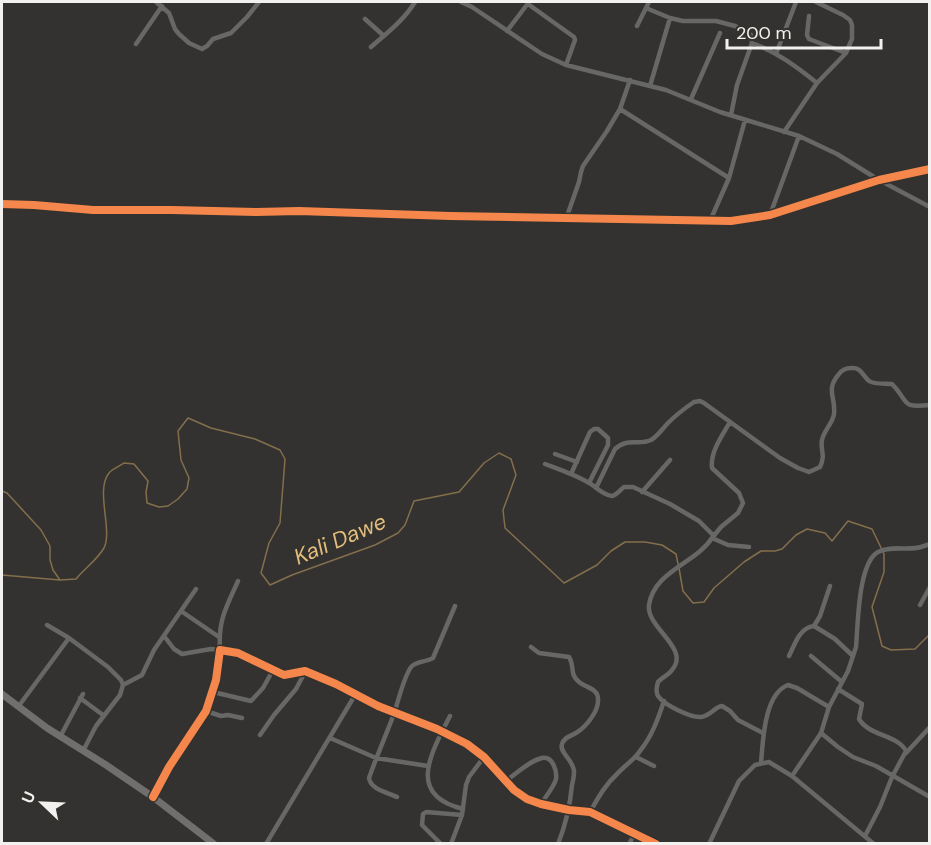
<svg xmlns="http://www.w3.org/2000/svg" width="931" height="845" font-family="'DM Sans',sans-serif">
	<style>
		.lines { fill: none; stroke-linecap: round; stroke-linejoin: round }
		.stream { stroke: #846f4c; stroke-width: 1.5 }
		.minor { stroke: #676766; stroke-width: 4.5 }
		.primary { stroke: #706f6e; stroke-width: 7 }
		.cycleway-casing { stroke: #34322f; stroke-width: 11 }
		.cycleway { stroke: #f5874c; stroke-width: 8 }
		.labels { text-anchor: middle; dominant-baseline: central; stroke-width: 4.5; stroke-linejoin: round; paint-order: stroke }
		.water-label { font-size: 22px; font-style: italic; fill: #e3bd7e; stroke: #34322f }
	</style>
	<rect width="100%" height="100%" fill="#333230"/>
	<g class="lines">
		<path class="stream" d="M2,491L7,493L41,530L50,546V560L53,570L60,580L76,579C84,569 97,560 104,548C113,530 95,490 109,473C112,469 120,466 124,463L134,464L148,481L146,492L147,503L159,507L168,506L178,499L187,489L189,478L181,460L178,431L188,418L211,428L255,439L280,450L285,459L280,523L269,543L261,573L270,585L292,575L375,545L398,533L405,525L414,501L459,492L484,463L499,453L511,459L516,475L503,510L505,528L564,583L597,565L611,551L625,542H645L662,545L676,554L678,564
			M679,568L683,591L693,603L704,602L714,588L744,562L761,551H775L782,549L796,535L807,529L825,533L832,541L848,521L872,529L884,554V572L872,607L882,646L891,650L915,649L930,634
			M2,575L60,580"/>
		<path class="minor" d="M156,2L169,13L175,29L179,34L189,43L202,49L207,46L213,39L231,33L247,17L259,2
			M461,2L472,7L542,54L566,65L666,90L720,112L799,136L837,154L879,180L930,207
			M528,4L574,37L575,40L566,65
			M646,8L670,18L683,21H716L735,26L751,35L752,43L737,85L731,115
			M809,16L807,35L809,39L846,53
			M365,19L384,36
			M637,26L649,2
			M507,31L529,2
			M752,43C777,52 797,67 817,83
			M136,44L162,6
			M371,47C387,33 404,20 415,2
			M776,54L796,2
			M650,86L670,18
			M691,99L720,33
			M620,109L729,178
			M784,132L817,83L846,53L852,39V25L850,20L843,15L816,2
			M2,204L34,205L93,210H172L256,212L299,211L450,216L731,221L770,215L879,180L930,169
			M770,215L799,136
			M566,219L579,182L581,172L583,166L607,131L620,109L630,80
			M710,221L729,178L745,120
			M730,422C722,436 710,452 712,468L739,493L743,503L738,513L721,527L712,538L728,545L749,547
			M555,454L577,462
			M545,464C561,470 576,475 591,484C596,488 605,496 612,496C617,495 620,490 624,487H633L670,504L699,521L714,536
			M571,474L590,432L594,429H598L608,438V445L589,483
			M596,488L615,449C628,437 638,446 651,440C658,436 663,428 668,423C676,415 685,408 694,402L700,401L704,403L780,458L798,468L809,472L820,467C826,454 820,451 822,440C824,430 833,423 834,414C836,397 825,390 839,374C842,370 845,368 851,368C861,367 862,375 869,381C875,385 885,383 892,384C910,402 899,408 930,405
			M642,492L670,460
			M712,538C696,563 654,571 649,605C646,628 691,648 672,670C669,675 662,677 658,682C657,687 655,691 658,696C664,705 691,718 701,717C711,716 714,707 722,706L730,711L738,720L763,733
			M920,605L930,587
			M181,611L219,637
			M47,625L69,638L108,667L121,680L123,685L120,695L96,726L83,751
			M814,626L835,639L853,656
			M164,636L174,649L182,654L211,649L220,650C218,620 226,608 238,581
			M531,647L539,653L569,657C575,666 569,674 579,682C586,688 598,688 598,699C599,711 586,727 576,733C571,736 564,737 562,744C559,753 574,760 574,772C574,776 573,781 572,785C570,806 566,824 558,844
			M789,656C795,644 799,628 814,626L820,616L830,586
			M811,656L842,682
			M123,685L142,675L154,650L196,589
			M838,689L862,704L859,719C869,736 898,735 906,751L892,777L880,807L865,836
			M213,692L251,701L263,688L273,670
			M80,698L103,715
			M18,707L69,638
			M206,711L221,716L228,715L242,718
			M450,716C432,752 405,795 463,809
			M821,733L838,747L853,757L876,766L930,797
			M260,735L274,715L296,689L305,672
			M60,737L83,694
			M330,738L376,758L428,766
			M906,753L930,727
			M636,757L654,766
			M761,763C763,741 764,694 788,685L797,688L829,707
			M792,776L821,733L829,707L848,671L856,647C858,625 858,563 878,552C891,545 908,551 921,547C924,546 927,545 930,544
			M506,781C517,773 529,761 542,758C553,756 557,771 556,779C554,787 546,796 541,804
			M153,797L169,767L206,711L216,680L220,650L238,653L284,675L305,671L336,684L378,706L437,729L467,744L484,757L514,790L527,799L541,804L569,810L590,812L656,844
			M397,797C387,792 371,790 369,778C377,755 387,733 395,711C398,701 405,673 412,666C417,661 427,662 433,658L455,606
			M590,812C598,798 605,785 617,774C624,766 634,760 640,751C652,736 658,719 664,701
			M266,844L355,695
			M441,844L422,825L423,814L426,812L462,815
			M451,844L462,815L466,785L469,777L484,757
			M629,844L635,833
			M709,844L739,781L755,765L769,762L792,776L874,844"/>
		<path class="primary" d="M2,694L47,728L106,765L153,797L214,844"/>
		<defs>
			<path id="cycleway" d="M2,204L34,205L93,210H172L256,212L299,211L450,216L731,221L770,215L879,180L930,169
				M153,797L169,767L206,711L216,680L220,650L238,653L284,675L305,671L336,684L378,706L437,729L467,744L484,757L514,790L527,799L541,804L569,810L590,812L656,844"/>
		</defs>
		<use href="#cycleway" class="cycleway-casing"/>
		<use href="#cycleway" class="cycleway"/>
	</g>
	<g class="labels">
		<g class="water-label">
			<text transform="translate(340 539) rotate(-23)">Kali Dawe</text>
		</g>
	</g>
	<rect width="931" height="845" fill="none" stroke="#f2f1ef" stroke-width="6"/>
	<g transform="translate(42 803) rotate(293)" stroke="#34322f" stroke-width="4.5" paint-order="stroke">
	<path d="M0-4.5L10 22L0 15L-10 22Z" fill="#f2f1ef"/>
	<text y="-9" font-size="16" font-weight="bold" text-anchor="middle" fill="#f2f1ef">U</text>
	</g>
	<path d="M727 39v9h154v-9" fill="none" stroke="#f2f1ef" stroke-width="3"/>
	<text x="736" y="39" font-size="18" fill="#f2f1ef" stroke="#34322f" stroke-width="4.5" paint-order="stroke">200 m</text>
</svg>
